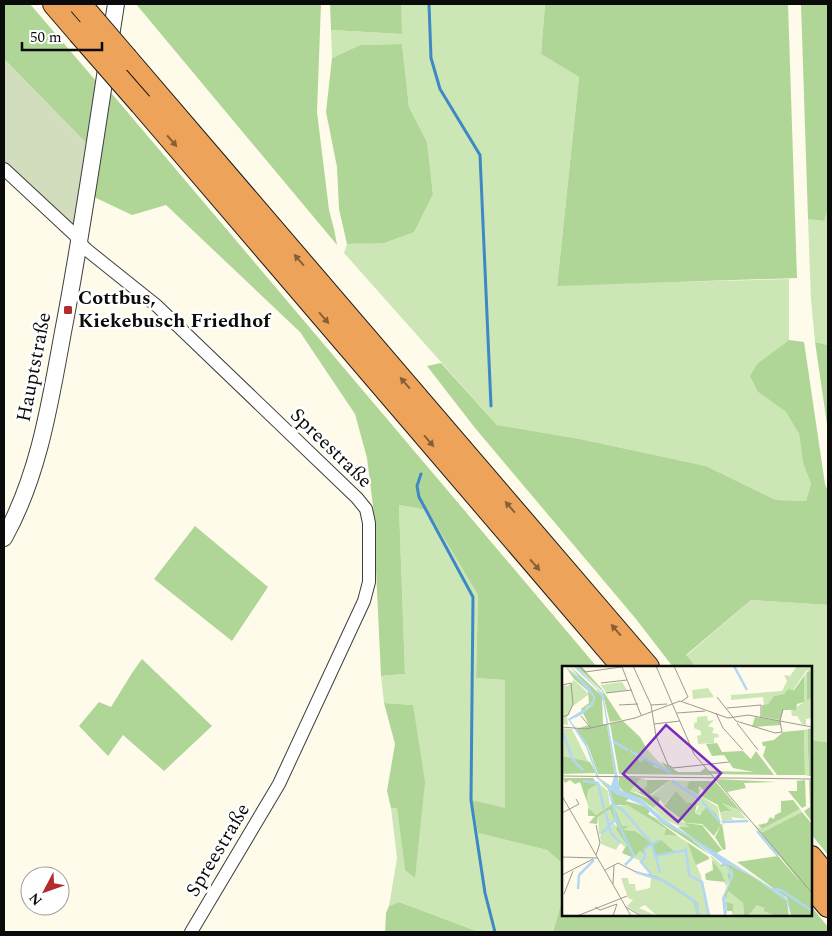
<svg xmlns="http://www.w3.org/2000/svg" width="832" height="936" font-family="Spectral,serif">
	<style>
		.green { fill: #cde6b6 }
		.forest { fill: #b0d697 }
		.cemetery { fill: #d2ddbe }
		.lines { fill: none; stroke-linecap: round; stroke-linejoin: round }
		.stream { stroke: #3d89c5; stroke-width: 3 }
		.minor-casing { stroke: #3e3e3e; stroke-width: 14 }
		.tertiary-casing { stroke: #3e3e3e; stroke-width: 18 }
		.motorway-casing { stroke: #1c1c1c; stroke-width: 24 }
		.minor { stroke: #fff; stroke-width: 12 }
		.tertiary { stroke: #fff; stroke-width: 16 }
		.motorway { stroke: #eda35a; stroke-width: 22 }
		.motorway-bridge-casing { stroke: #1c1c1c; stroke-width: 24; stroke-linecap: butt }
		.motorway-bridge { stroke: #eda35a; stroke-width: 22 }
		.oneway { fill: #875f36 }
		.poi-dot { fill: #b32b2c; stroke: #fff; stroke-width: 2 }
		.labels { text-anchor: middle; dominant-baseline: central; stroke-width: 5; stroke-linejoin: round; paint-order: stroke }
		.poi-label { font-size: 20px; font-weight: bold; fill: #0b0b0b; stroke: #fff; text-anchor: start }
		.street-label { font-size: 20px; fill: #0b0b0b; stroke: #fff }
		.inset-river { fill: none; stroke: #b2d7f2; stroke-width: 2.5 }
		.inset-road { fill: none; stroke: #9d9b91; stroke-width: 1 }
		.view { fill: #7b2cbf; fill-opacity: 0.15; stroke: #7b2cbf; stroke-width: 2.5 }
		.inset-edge { fill: none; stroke: #0b0b0b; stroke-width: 2.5 }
	</style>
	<rect width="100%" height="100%" fill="#fefbea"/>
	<path class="green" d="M401,4H545L541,54L579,77L557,285L789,279V340L758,363V392L786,412L799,434L803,463L811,484L806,501L776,500L706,466L580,439L497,425L344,253L347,244H360L413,232L433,194L427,142L409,107L402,44L360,45L332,58L331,30L401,34Z
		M828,208V345L815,342L811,300L808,219L823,221Z
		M399,505L427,510L478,595L476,678L505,680V809L472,800L478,833L547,850L563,864V897L553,932H479L399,902L389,906L397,858L391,808L397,807L405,869L413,705L384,703L381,676L405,674Z
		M751,600L828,605V742L816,741L811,738V667H696L686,656Z"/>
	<path class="forest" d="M4,4H30L96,81L86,143L4,59Z
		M136,4H321L317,112L329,210L334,229L337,245Z
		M330,4H401L402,34L331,30Z
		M545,4H788L797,278L557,286L579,77L541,54Z
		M801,4H828V208L824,221L808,219Z
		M402,44L409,107L427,142L433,194L414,232L384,243L347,244L339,209L337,167L326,112L332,58L360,45Z
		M107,88L597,667H563V864L547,850L478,833L472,800L505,808V680L476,678L478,595L427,510L399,505L405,674L381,676L373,506L367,458L355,414L300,332L166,205L132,215L94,197Z
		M789,340L804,342L825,484L828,492V605L751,600L686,655L696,667H673L636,619L475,428L427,366L441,363L497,425L580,439L706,466L776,500L806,501L811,484L803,463L799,434L786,412L758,392L750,376L758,363Z
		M815,342L828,345V431Z
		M195,526L268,587L232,641L154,579Z
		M142,659L212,726L164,771L123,735L108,756L79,726L99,702L111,707L132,673Z
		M384,703L413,705L425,782L415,878L405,870L397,808H391L387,791L395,744Z
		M811,738L816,741L828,742V855L811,834Z
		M563,897V915H811V906L828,927V932H553Z
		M399,902L479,932H385L386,913L389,906Z"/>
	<path class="cemetery" d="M4,59L86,143L73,231L4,163Z"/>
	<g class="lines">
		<path class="stream" d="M429,4L431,58L440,89L480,155L491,406
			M421,474L417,486L419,497L473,597L471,800L485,893L495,932"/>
		<defs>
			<path id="minor" d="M4,169L75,235L79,242L87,250L157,306L357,498L366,509L369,523V582L364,601L279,784L191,932"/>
			<path id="tertiary" d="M4,538C39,475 50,403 63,332C84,223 99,113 116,4"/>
			<path id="motorway" d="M54,4L79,33
				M127,59L648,667
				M141,104L623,667
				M811,857L828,878
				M811,886L828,906"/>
		</defs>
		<use href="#minor" class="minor-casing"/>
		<use href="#tertiary" class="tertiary-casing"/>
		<use href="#motorway" class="motorway-casing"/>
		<use href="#minor" class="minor"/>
		<use href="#tertiary" class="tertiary"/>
		<use href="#motorway" class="motorway"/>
		<defs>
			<path id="motorway-bridge" d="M80,4L127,59
				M79,33L141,104"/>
		</defs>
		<use href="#motorway-bridge" class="motorway-bridge-casing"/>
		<use href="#motorway-bridge" class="motorway-bridge"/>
	</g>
	<defs><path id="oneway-solid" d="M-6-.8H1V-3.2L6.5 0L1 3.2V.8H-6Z" transform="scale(1.25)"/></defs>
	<g class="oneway">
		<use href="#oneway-solid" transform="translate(172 141) rotate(49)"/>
		<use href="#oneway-solid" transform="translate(299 260) rotate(-131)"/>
		<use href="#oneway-solid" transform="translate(324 318) rotate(49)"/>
		<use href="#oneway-solid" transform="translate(405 383) rotate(-131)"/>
		<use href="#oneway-solid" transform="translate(429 441) rotate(49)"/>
		<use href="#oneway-solid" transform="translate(510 507) rotate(-131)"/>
		<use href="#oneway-solid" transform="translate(535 565) rotate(49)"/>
		<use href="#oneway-solid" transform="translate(616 630) rotate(-131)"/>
	</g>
	<rect class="poi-dot" x="63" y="305" width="10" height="10" rx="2.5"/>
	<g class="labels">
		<g class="poi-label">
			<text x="78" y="298">Cottbus,<tspan x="78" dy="23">Kiekebusch Friedhof</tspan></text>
		</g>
		<g class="street-label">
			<text transform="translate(34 367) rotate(-79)">Hauptstraße</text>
			<text transform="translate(331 448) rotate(44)">Spreestraße</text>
			<text transform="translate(218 850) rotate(-59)">Spreestraße</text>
		</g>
	</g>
	<g transform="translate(562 666)">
		<rect width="250" height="250" fill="#fefbea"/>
		<path d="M235,0H250V9L245,4L231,24L226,23L222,28L212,30L206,38L202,39L201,31L169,34V29L220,25L225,15L222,9L228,10ZM245,6V33L250,32V52L244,53V59L240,58L235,50H230L229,45L242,36V10ZM12,14L27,28L11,40L5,51L6,59L0,58V19L6,20ZM60,16L65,24L44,27L39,19ZM146,22L152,31L131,33L130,24ZM145,50L146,55L152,54L146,60L152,62L150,67L156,68L157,71L152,72V77L136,78L135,70L139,69V65L132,62V57L135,56V51ZM0,62L10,63L27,97L0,90ZM246,63V85L247,110L243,109L242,64ZM85,83L96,95L109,104H99L85,95L78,96L74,89ZM79,112L85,114V120L76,127L68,125ZM108,114L127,115L129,125L139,123L137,129L156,141L158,157L155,151L133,147L137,140L125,137L114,125L102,139L97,132L89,130ZM36,117L46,125L48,139L34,149L27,144L25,136L26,124ZM160,136L175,143L184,153L169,151L171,154L160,155L158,146H167ZM97,137L127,161L126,164L103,154L91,142ZM65,139L104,163L102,169L116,170L125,176L139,210L147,250H138L136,237L89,208L79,195L72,192L78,185L83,191L82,183L90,178L93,190L113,187L92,178L73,165L61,164L67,160H60L52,140ZM48,142L53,154L37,169L36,151ZM238,143L240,146L199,167L192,159L200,163ZM52,157L66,179L60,187L63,181L58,177L54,184L39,178L38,170ZM148,189L168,206L165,208L167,214L164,220ZM59,212H66L67,218H73L74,225L88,222L89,212L101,216L131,236L135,250H95L83,239L77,242L93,249L80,250L65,240L71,234L66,232ZM166,225L181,237L182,250H171V238L164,237ZM195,239L201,241V245L214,250H186Z" fill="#cde6b6"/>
		<path d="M3,0L27,23L32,32L31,36L20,45L19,43L27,37L26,25L12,13ZM8,0L40,30L41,58L45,59L53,108H36L26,80L13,63L27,59L21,47L31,39L33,31ZM14,0H19L39,22L60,54L48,56L40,25ZM249,5L250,32L245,34V6ZM242,10V36L235,38L234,44H221L218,54L200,51V39L206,38L212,30L222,28L226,23L232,24ZM193,51L218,55L219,59L190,61ZM61,55L78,71L85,83L74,89L78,96L85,92L93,101L107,106L99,95L116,106H138L143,102L149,109L57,108L48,58ZM250,62V110H247L246,85V63ZM242,64L243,109H215L201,90L204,80H201L200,76L212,74L221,66ZM155,77L160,86L181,85L189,93L194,85L212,109L150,108L146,105L192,106L171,102L162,89L150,90L144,78ZM0,90L28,96L34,107L0,108ZM57,111L79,112L68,125L97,137L91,142L78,132L64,128L56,120ZM1,112H31L35,118L26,124L25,136L18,116L13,118L8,114L3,117ZM35,112L55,128L67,132L64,135L82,140L88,145L86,148L127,171L148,189L92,152L116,170L102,169L104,163L65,139H55L52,140L60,160H67L61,164L73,165L92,178L99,174L114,187L93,190L90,179L82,183L84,191L78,185L72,192L60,187L65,179L54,163L55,160L48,143L36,151L35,158L27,157L33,150H26V142L34,149L50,138L46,123ZM154,113L215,116L182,117L184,122L165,126ZM85,114H108L88,129L98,132L97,137L76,127L85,120ZM243,114L244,140L240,142L226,125H235V115ZM247,114L250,115V156L242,145L248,141ZM127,115H153L185,152L175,143L160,137L169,145L158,146L156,139L137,129L143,126L137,120L136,128L125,122ZM114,125L125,137H135L133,147L138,149L145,140L154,148L159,159L152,170L140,158L124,157L102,140ZM231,134L238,143L200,163L196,159L205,157L208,151L212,153L213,149L219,146V135ZM104,144L122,157L140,159L160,184L153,188L116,161H127ZM240,146L250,158V250H229L225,232L175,196L216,190L241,219L199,167ZM160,157L164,183L161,184L153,171ZM125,176L147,191V193L134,199ZM150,194L159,206L163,216L144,214L143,208L151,204ZM162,196L190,210L225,235L227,250H214L201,245L202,242L195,239L186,250H182L181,237L166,225L164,236L171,238V250L170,245H165L163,228L171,210L170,204L162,199L169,205V207L168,214L163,223L167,214L165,208L168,206L162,200L158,201ZM76,207L89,208L103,214L130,232L136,237L138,250H135L131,236L101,216Z" fill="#b0d697"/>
		<path d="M5,0L28,22L33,31L31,39L19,49L8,54L24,76L37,112L49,120L53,108L41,35L35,23L11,0H14L41,28L58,124L78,132L103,154L221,229L227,236L229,250L225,235L190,210L162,196L170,204L171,210L163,228L165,247L162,250L160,232L168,214L167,203L127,171L98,155L82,140L55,128L35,112L24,81L6,53L26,41L32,32Z" fill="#b2d7f2"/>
		<path class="inset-river" d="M172,0L185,24M0,65L11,94L21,104M51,75L66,84M68,85L109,107M21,115L36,117L42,143M110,115L139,134M140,135L158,156M52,139L61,144L90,178M43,145L49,167L58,177M54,153L72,190L63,199M160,156L186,155M195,165L216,190M39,168L54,153L47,121M90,179L93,190L124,184L127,209L140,216L147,250M82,183L97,174M82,184L83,191L79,196L90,209M94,191L98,207M74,206L102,215L133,235L137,250M16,223L17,209L32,194M210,223L219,224L250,245"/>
		<path class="inset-road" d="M18,0L23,6L66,0M71,0L89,39L94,70L106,99L111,102L167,96M94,0L132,88L250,227M112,0L126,31L120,35M60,1L79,49M39,17L65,14M0,19L9,17L11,38L6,49L0,51M44,27L70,24M155,31L174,55L213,67L220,66L218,55L221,43M57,39L76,38M89,39L105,38M165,42L199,39V52M115,47L143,45M154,47L161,62L181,84M19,50L29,62M175,57L196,84M92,58L118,55M0,61L24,63L73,52L118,35L166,52L186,49L250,61M0,110L250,113M0,130L69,250M0,147L17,138L14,133M34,159L38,177L34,189M0,191L36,192M43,204L56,197L74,206M0,209L31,193M51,218L52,199M2,228L11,205M33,241L38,244L55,238L51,250M64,241L79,250M15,250L65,230"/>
		<path class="view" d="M104,59L159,107L116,156L61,108Z"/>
		<rect width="250" height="250" class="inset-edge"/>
	</g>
	<rect width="832" height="936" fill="none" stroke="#0b0b0b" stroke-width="10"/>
	<g transform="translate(45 891) rotate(229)"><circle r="24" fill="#ffffff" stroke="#9d9d9d"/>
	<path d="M0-4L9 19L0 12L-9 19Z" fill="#b32b2c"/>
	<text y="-8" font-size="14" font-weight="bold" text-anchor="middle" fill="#0b0b0b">N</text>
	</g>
	<path d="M22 42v8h80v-8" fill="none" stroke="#0b0b0b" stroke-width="2.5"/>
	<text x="30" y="42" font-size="15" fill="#0b0b0b" stroke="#ffffff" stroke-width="4" paint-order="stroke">50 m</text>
</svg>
